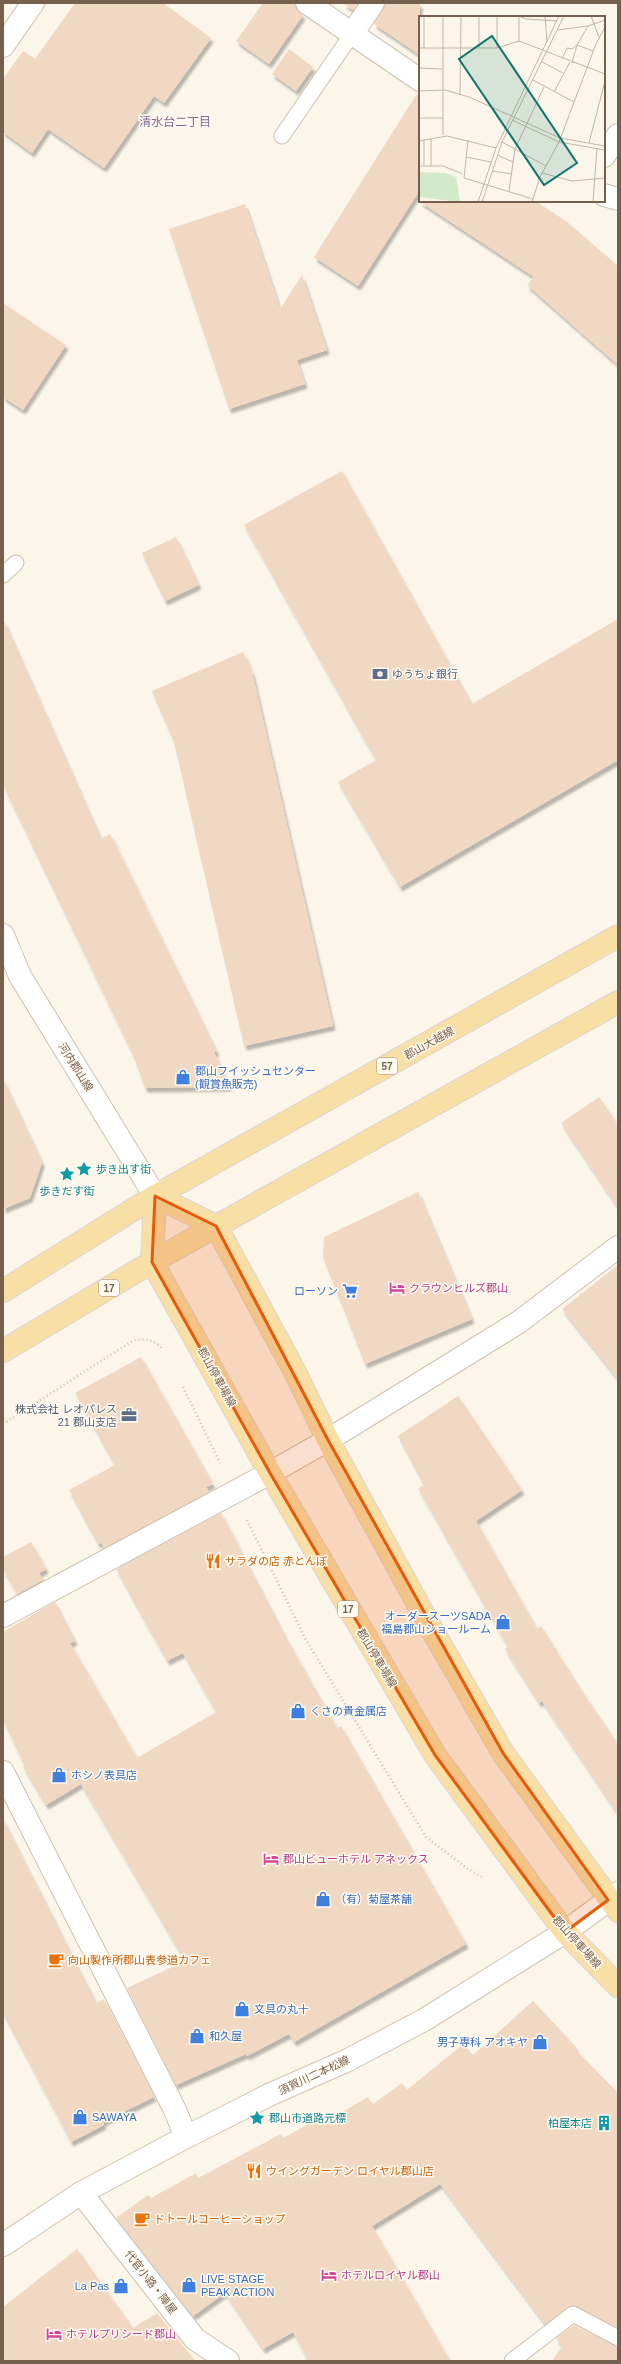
<svg xmlns="http://www.w3.org/2000/svg" width="621" height="2364" font-family="Arial,'Noto Sans JP',sans-serif">
	<style>
		.building { fill: #f0d8c2; filter: url(#shadow) }
		.lines { fill: none; stroke-linecap: round; stroke-linejoin: round }
		.service-casing { stroke: #cebfaf; stroke-width: 17 }
		.minor-casing { stroke: #cebfaf; stroke-width: 24 }
		.secondary-casing { stroke: #d1c0ad; stroke-width: 24 }
		.primary-casing { stroke: #dbd5d1; stroke-width: 24 }
		.path { stroke: #d6bba5; stroke-width: 2.5; stroke-dasharray: 1 3; stroke-linecap: butt }
		.service { stroke: #fff; stroke-width: 15 }
		.minor { stroke: #fff; stroke-width: 22 }
		.secondary { stroke: #fff; stroke-width: 22 }
		.primary { stroke: #f7dfa5; stroke-width: 22 }
		.marked { fill: #e8590c; fill-opacity: 0.2; stroke: #e8590c; stroke-width: 3; stroke-linejoin: round }
		.labels { text-anchor: middle; dominant-baseline: central; stroke-width: 3; stroke-linejoin: round; paint-order: stroke }
		.shield { fill: #fefaf0; stroke: #9f8e7e; stroke-width: 1 }
		.shield-label { font-size: 10px; font-weight: bold; fill: #765f4d }
		.service-label { font-size: 11px; fill: #4e5e75; stroke: #fefaf0; text-anchor: start }
		.street-label { font-size: 11px; fill: #765f4d; stroke: #fefaf0 }
		.shop-label { font-size: 11px; fill: #366cbe; stroke: #fefaf0; text-anchor: start }
		.culture-label { font-size: 11px; fill: #0d838f; stroke: #fefaf0; text-anchor: start }
		.hotel-label { font-size: 11px; fill: #b23c85; stroke: #fefaf0; text-anchor: start }
		.food-label { font-size: 11px; fill: #c56008; stroke: #fefaf0; text-anchor: start }
		.neighbourhood-label { font-size: 12px; fill: #866692; stroke: #fefaf0 }
		.inset-road { fill: none; stroke: #c2b5a6; stroke-width: 1 }
		.view { fill: #0f766e; fill-opacity: 0.15; stroke: #0f766e; stroke-width: 2 }
		.inset-edge { fill: none; stroke: #765f4d; stroke-width: 2 }
	</style>
	<defs>
		<filter id="shadow"><feDropShadow dx="2.5" dy="4.5" stdDeviation="1" flood-color="#0004"/></filter>
	</defs>
	<rect width="100%" height="100%" fill="#fcf6ea"/>
	<path class="building" d="M75,3H163L211,38L164,103L154,96L104,168L48,129L32,153L3,132V79L23,51L35,59Z
		M263,3H295L296,9L303,15L269,64L236,41Z
		M343,3H358L353,10Z
		M385,3H420V55L374,24Z
		M289,49L313,67L296,91L272,74Z
		M418,92H420V190L358,286L314,257Z
		M419,201H535L566,221L618,266V365L527,285L534,277Z
		M245,204L280,309L302,275L327,350L297,360L305,384L229,409L169,229Z
		M3,303L66,345L23,410L3,397Z
		M342,471L472,704L618,619V760L400,887L338,782L376,760L244,525Z
		M176,537L199,585L165,601L142,553Z
		M3,619L101,839L110,834L217,1052H214L230,1087L145,1088L134,1057L3,785Z
		M243,652L252,672L333,1026L244,1046L174,742L152,691Z
		M3,1079L42,1163L30,1198L3,1209Z
		M599,1097L618,1125V1208L561,1123Z
		M418,1192L472,1319L365,1364L323,1257L324,1237Z
		M618,1265V1379L562,1309Z
		M141,1357L213,1484L206,1487L209,1492L104,1548L102,1543L98,1544L69,1490L115,1465L75,1393Z
		M458,1396L522,1490L476,1521L537,1629L541,1626L583,1693L618,1744V1814L542,1701L539,1703L505,1649L508,1647L418,1488L424,1485L398,1436Z
		M221,1513L285,1636L337,1728L341,1726L466,1944L294,2042L289,2034L247,2056L246,2054L176,2085L127,1988L185,1961L81,1784L46,1805L23,1767L25,1766L3,1720V1632L55,1602L75,1641L70,1643L137,1758L216,1712L183,1653L167,1661L116,1569Z
		M31,1542L46,1569L39,1573L43,1580L17,1594L3,1569V1557Z
		M3,1819L96,2003L104,1999L154,2097L103,2122L104,2125L71,2142L3,2013Z
		M533,2001L576,2047L575,2049L618,2093V2328L573,2305L545,2324L440,2184L372,2226L450,2361H308L293,2332L263,2349L225,2293L193,2316L116,2218L148,2195L151,2198L196,2173L198,2178L281,2134L283,2138L316,2120L319,2126L368,2097L373,2104L402,2083L407,2090L463,2044L473,2055Z
		M77,2249L133,2328L157,2313L195,2361H3V2307Z
		M574,2325L618,2347V2361H552L562,2346L556,2338Z"/>
	<g class="lines">
		<defs>
			<path id="service" d="M282,136L352,34
				M3,575L16,563
				M512,2361L573,2314L618,2338"/>
			<path id="minor" d="M307,3L420,80
				M352,34L373,3
				M3,46L33,3
				M604,156L618,135
				M604,195L618,199
				M3,1616L270,1473L328,1440L519,1322L618,1247
				M3,1772L175,2110L186,2137
				M81,2193L195,2339L228,2361"/>
			<path id="secondary" d="M3,935L20,976L155,1196
				M3,2245L81,2193L186,2137L271,2094L346,2061L424,2020L565,1932L618,1893"/>
			<path id="primary" d="M155,1196L152,1262L270,1473L435,1755L565,1932L618,1986
				M155,1196L216,1226L295,1372L328,1440L435,1635L503,1753L618,1911
				M3,1291L155,1196L618,936
				M3,1351L152,1262L618,1002"/>
		</defs>
		<use href="#service" class="service-casing"/>
		<use href="#minor" class="minor-casing"/>
		<use href="#secondary" class="secondary-casing"/>
		<use href="#primary" class="primary-casing"/>
		<path class="path" d="M183,1387L220,1463
			M3,1424L132,1341C143,1338 155,1339 162,1349
			M247,1520L306,1640L426,1837L468,1869L484,1878"/>
		<use href="#service" class="service"/>
		<use href="#minor" class="minor"/>
		<use href="#secondary" class="secondary"/>
		<use href="#primary" class="primary"/>
	</g>
	<path class="marked" d="M155,1196L216,1226L328,1440L503,1753L608,1900L565,1932L435,1755L270,1473L152,1262Z"/>
	<defs>
		<symbol id="bank-bare" viewBox="-9 -9 18 18"><path d="M-6-4H6V4H-6ZM0-2.3a2.3 2.3 0 1 0 0 4.6a2.3 2.3 0 1 0 0-4.6Z" fill="#5c6f8a" stroke="#fefaf0" stroke-width="2.5" paint-order="stroke"/></symbol>
		<symbol id="shop-bare" viewBox="-9 -9 18 18"><path d="M-5-2.5h2.3a2.7 3.5 0 0 1 5.4 0H5L5.5 6h-11ZM-1.5-2.5h3a1.5 2.3 0 0 0-3 0Z" fill="#3f7fe0" stroke="#fefaf0" stroke-width="2.5" paint-order="stroke"/></symbol>
		<symbol id="sight-bare" viewBox="-9 -9 18 18"><path d="M0-6L1.8-2.2L6-1.7L2.9 1.2L3.7 5.4L0 3.3L-3.7 5.4L-2.9 1.2L-6-1.7L-1.8-2.2Z" fill="#0f9aa8" stroke="#fefaf0" stroke-width="2.5" paint-order="stroke"/></symbol>
		<symbol id="hotel-bare" viewBox="-9 -9 18 18"><path d="M-6-4.5h1.5V1H6V5H4.5V3h-9V5H-6ZM-4 0a1.8 1.8 0 1 1 3.6 0ZM.5 0V-2.5h3Q6-2.5 6 0Z" fill="#d1479c" stroke="#fefaf0" stroke-width="2.5" paint-order="stroke"/></symbol>
		<symbol id="supermarket-bare" viewBox="-9 -9 18 18"><path d="M-6-5.5h2.5l.6 2H6L4.5 2H-2.5L-4.4-4H-6ZM-1.5 3.2a1.3 1.3 0 1 0 .1 0ZM3 3.2a1.3 1.3 0 1 0 .1 0Z" fill="#3f7fe0" stroke="#fefaf0" stroke-width="2.5" paint-order="stroke"/></symbol>
		<symbol id="office-bare" viewBox="-9 -9 18 18"><path d="M-6-3h4V-5.5h4V-3h4V5H-6ZM-1-4.5V-3h2v-1.5ZM-6 0V1H6V0Z" fill="#5c6f8a" stroke="#fefaf0" stroke-width="2.5" paint-order="stroke"/></symbol>
		<symbol id="restaurant-bare" viewBox="-9 -9 18 18"><path d="M-5-6h1v4h1v-4h1v4h1v-4h1v5L-1.5 .5V6h-2V.5L-5-1ZM5-6V6H3V1.5H1.5Q1.5-4 5-6Z" fill="#e8710a" stroke="#fefaf0" stroke-width="2.5" paint-order="stroke"/></symbol>
		<symbol id="cafe-bare" viewBox="-9 -9 18 18"><path d="M-5.5-4.5H6V0H3Q3 3.5 0 3.5H-2.5Q-5.5 3.5-5.5 0ZM3-3.2v2h1.7v-2ZM-6 4.5H4V6H-6Z" fill="#e8710a" stroke="#fefaf0" stroke-width="2.5" paint-order="stroke"/></symbol>
		<symbol id="building-bare" viewBox="-9 -9 18 18"><path d="M-4-6H4V6H1V3H-1V6H-4ZM-2.5-4.3h1.7v1.8h-1.7ZM.8-4.3h1.7v1.8H.8ZM-2.5-1h1.7V.8h-1.7ZM.8-1h1.7V.8H.8Z" fill="#0f9aa8" stroke="#fefaf0" stroke-width="2.5" paint-order="stroke"/></symbol>
	</defs>
	<g fill-rule="evenodd">
		<use href="#bank-bare" x="369" y="663" width="22" height="22"/>
		<use href="#shop-bare" x="172" y="1066" width="22" height="22"/>
		<use href="#sight-bare" x="73" y="1158" width="22" height="22"/>
		<use href="#sight-bare" x="56" y="1163" width="22" height="22"/>
		<use href="#hotel-bare" x="386" y="1277" width="22" height="22"/>
		<use href="#supermarket-bare" x="339" y="1280" width="22" height="22"/>
		<use href="#office-bare" x="118" y="1404" width="22" height="22"/>
		<use href="#restaurant-bare" x="202" y="1550" width="22" height="22"/>
		<use href="#shop-bare" x="492" y="1611" width="22" height="22"/>
		<use href="#shop-bare" x="287" y="1700" width="22" height="22"/>
		<use href="#shop-bare" x="48" y="1764" width="22" height="22"/>
		<use href="#hotel-bare" x="260" y="1848" width="22" height="22"/>
		<use href="#shop-bare" x="312" y="1888" width="22" height="22"/>
		<use href="#cafe-bare" x="45" y="1949" width="22" height="22"/>
		<use href="#shop-bare" x="231" y="1998" width="22" height="22"/>
		<use href="#shop-bare" x="186" y="2025" width="22" height="22"/>
		<use href="#shop-bare" x="529" y="2031" width="22" height="22"/>
		<use href="#shop-bare" x="69" y="2106" width="22" height="22"/>
		<use href="#sight-bare" x="246" y="2107" width="22" height="22"/>
		<use href="#building-bare" x="593" y="2112" width="22" height="22"/>
		<use href="#restaurant-bare" x="243" y="2160" width="22" height="22"/>
		<use href="#cafe-bare" x="131" y="2208" width="22" height="22"/>
		<use href="#hotel-bare" x="318" y="2264" width="22" height="22"/>
		<use href="#shop-bare" x="178" y="2274" width="22" height="22"/>
		<use href="#shop-bare" x="110" y="2275" width="22" height="22"/>
		<use href="#hotel-bare" x="43" y="2323" width="22" height="22"/>
	</g>
	<g class="labels">
		<g class="shield">
			<rect x="377" y="1058" width="20" height="16" rx="3"/>
			<rect x="99" y="1280" width="20" height="16" rx="3"/>
			<rect x="338" y="1601" width="20" height="16" rx="3"/>
		</g>
		<g class="shield-label">
			<text x="387" y="1066">57</text>
			<text x="109" y="1288">17</text>
			<text x="348" y="1609">17</text>
		</g>
		<g class="service-label">
			<text x="392" y="674">ゆうちょ銀行</text>
			<text x="117" y="1409" text-anchor="end">株式会社 レオパレス<tspan x="117" dy="13">21 郡山支店</tspan></text>
		</g>
		<g class="street-label">
			<text transform="translate(429 1043) rotate(-29)">郡山大越線</text>
			<text transform="translate(76 1067) rotate(58)">河内郡山線</text>
			<text transform="translate(217 1377) rotate(61)">郡山停車場線</text>
			<text transform="translate(377 1658) rotate(59)">郡山停車場線</text>
			<text transform="translate(577 1942) rotate(48)">郡山停車場線</text>
			<text transform="translate(314 2075) rotate(-25)">須賀川二本松線</text>
			<text transform="translate(151 2282) rotate(52)">代官小路・陣屋</text>
		</g>
		<g class="shop-label">
			<text x="195" y="1071">郡山フイッシュセンター<tspan x="195" dy="13">(観賞魚販売)</tspan></text>
			<text x="338" y="1291" text-anchor="end">ローソン</text>
			<text x="491" y="1616" text-anchor="end">オーダースーツSADA<tspan x="491" dy="13">福島郡山ショールーム</tspan></text>
			<text x="310" y="1711">くさの貴金属店</text>
			<text x="71" y="1775">ホシノ表具店</text>
			<text x="335" y="1899">（有）菊屋茶舗</text>
			<text x="254" y="2009">文具の丸十</text>
			<text x="209" y="2036">和久屋</text>
			<text x="528" y="2042" text-anchor="end">男子専科 アオキヤ</text>
			<text x="92" y="2117">SAWAYA</text>
			<text x="201" y="2279">LIVE STAGE<tspan x="201" dy="13">PEAK ACTION</tspan></text>
			<text x="109" y="2286" text-anchor="end">La Pas</text>
		</g>
		<g class="culture-label">
			<text x="96" y="1169">歩き出す街</text>
			<text x="67" y="1191" text-anchor="middle">歩きだす街</text>
			<text x="269" y="2118">郡山市道路元標</text>
			<text x="592" y="2123" text-anchor="end">柏屋本店</text>
		</g>
		<g class="hotel-label">
			<text x="409" y="1288">クラウンヒルズ郡山</text>
			<text x="283" y="1859">郡山ビューホテル アネックス</text>
			<text x="341" y="2275">ホテルロイヤル郡山</text>
			<text x="66" y="2334">ホテルプリシード郡山</text>
		</g>
		<g class="food-label">
			<text x="225" y="1561">サラダの店 赤とんぼ</text>
			<text x="68" y="1960">向山製作所郡山表参道カフェ</text>
			<text x="266" y="2171">ウイングガーデン ロイヤル郡山店</text>
			<text x="154" y="2219">ドトールコーヒーショップ</text>
		</g>
		<g class="neighbourhood-label">
			<text x="175" y="122">清水台二丁目</text>
		</g>
	</g>
	<g transform="translate(419 16)">
		<rect width="186" height="186" fill="#fcf6ea"/>
		<path d="M0,156L26,157L37,161L41,186L0,181Z" fill="#d3eac8"/>
		<path class="inset-road" d="M24,0V119M78,0V32M100,0L107,3L138,5M100,0V25M126,0L128,26M172,0L180,21M138,14L169,10L186,4M0,32H78L100,25L186,58M5,32V0M60,32V0M143,43L148,32L153,33L158,29L169,10M123,46L144,57M153,47L158,29L174,35M0,52L23,53M114,64L155,86M0,75L26,74L50,81L141,122L186,130M135,76L151,46M41,79L42,0M0,102H24M93,104L140,126L186,134M49,124L45,162L114,183M0,125L28,120L77,132M83,126L127,150M170,127L186,65M78,139L94,146M47,141L72,146M0,150H24L44,158M5,150V123M12,150V122M73,155L93,158M123,157L153,165L186,162M90,175L96,133L125,71M59,186L77,132L140,0M63,186L83,126L145,0M113,186L121,161L140,126L177,28L186,11M174,186L178,132"/>
		<path class="view" d="M73,20L158,147L125,169L40,43Z"/>
		<rect width="186" height="186" class="inset-edge"/>
	</g>
	<rect width="621" height="2364" fill="none" stroke="#765f4d" stroke-width="8"/>
</svg>
